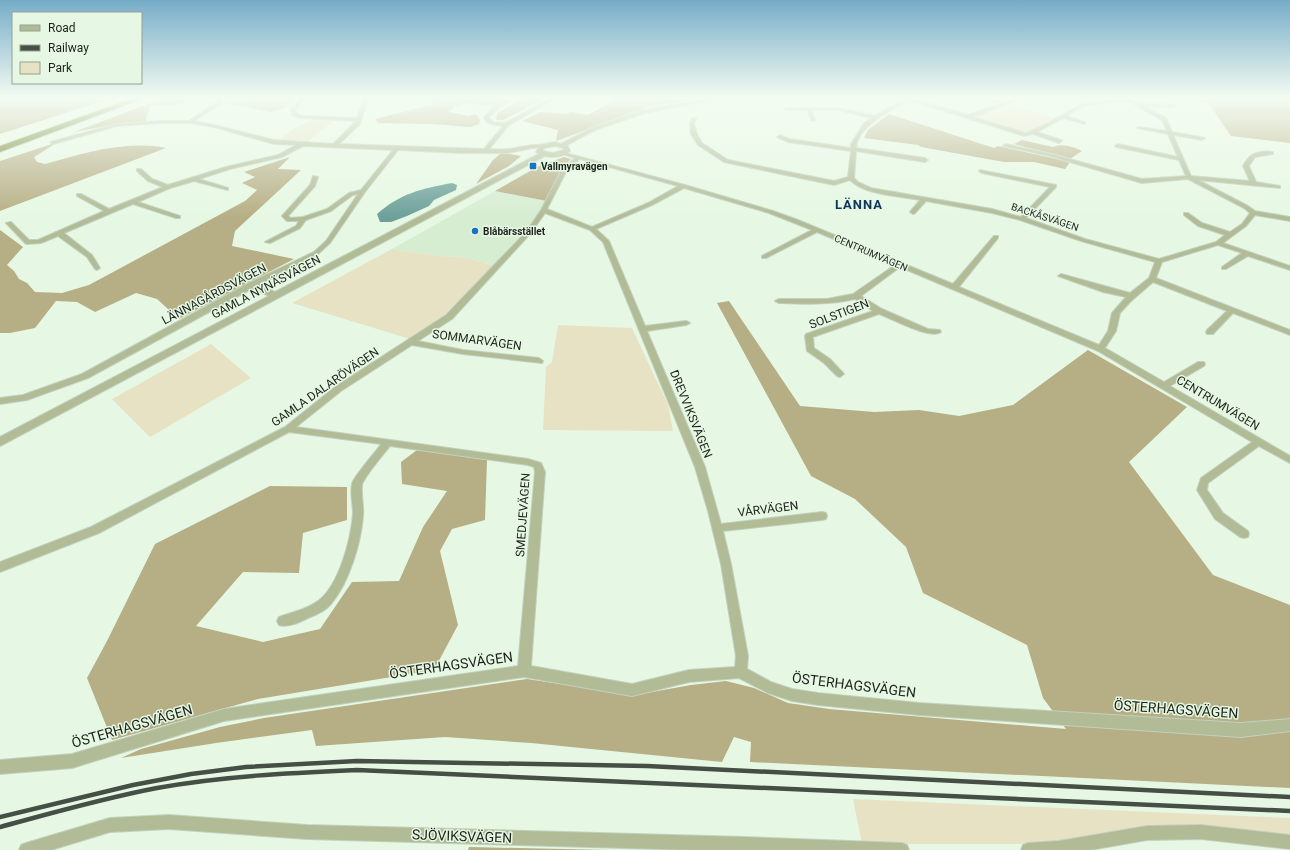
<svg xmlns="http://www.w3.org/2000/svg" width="1290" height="850" font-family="Roboto,sans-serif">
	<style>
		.built { fill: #d6edd2 }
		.green { fill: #e8e2c4 }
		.forest { fill: #b6ae85 }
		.water { fill: #6ca099 }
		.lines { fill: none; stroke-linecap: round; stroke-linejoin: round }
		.minor-casing { stroke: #c2d1bf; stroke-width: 2 }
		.tertiary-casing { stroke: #c2d1bf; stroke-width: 2 }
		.motorway-casing { stroke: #c2d1bf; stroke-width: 2 }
		.minor { fill: #b1bb96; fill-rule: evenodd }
		.tertiary { fill: #b1bb96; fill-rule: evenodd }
		.motorway { fill: #697a1f; fill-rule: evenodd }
		.rail { stroke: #464f45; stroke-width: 4.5 }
		.poi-dot { fill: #1c72c0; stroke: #e6f8e3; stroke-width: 1.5 }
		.labels { text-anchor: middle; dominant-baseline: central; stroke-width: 3; stroke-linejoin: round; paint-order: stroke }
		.far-poi-label { font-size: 10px; font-weight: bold; fill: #1c221b; stroke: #e6f8e3; text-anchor: start }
		.far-street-label { font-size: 10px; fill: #1c221b; stroke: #e6f8e3 }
		.street-label { font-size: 12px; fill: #1c221b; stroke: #e6f8e3 }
		.far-district-label { font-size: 13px; font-weight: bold; letter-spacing: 1px; fill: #0e365c; stroke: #e6f8e3 }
		.near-street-label { font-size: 14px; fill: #1c221b; stroke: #e6f8e3 }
	</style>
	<rect width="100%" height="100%" fill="#e6f8e3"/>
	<path class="built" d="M495,191L547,201L541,212L494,266L468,258L429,255L392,249Z"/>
	<path class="green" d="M1008,104L1055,118L1027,133L1014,132L971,117Z
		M313,119L334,120L307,142L278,141L292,130Z
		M392,249L429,255L468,258L494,266L444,315L410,339L292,303Z
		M558,325L632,328L668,405L673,431L543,430L546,367L552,362Z
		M211,344L251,378L150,437L112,399Z
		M853,799L1290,818V836L1015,844H862Z"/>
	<path class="forest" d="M0,99H109L0,134Z
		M161,99H190C179,107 163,105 150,106L145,122L117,124L74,132Z
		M263,99H293L285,108L270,112L226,103Z
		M431,99H506C503,101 498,105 495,105C479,108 462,96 449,112L468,116L476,114L480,120L479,124L470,127L432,124L378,123L375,119L433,104Z
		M523,99H544L503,120H496L497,113Z
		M617,99H697L648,107L556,141L558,130L522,121L540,112L566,114L572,112L588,115Z
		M1193,99H1290V143L1231,136L1209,104Z
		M889,114L994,148L998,146L1070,162L1065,169L1034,162H1004L921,147L918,145L864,138L868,130Z
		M1022,140L1053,147C1062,143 1073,147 1082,151L1070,159L1014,144Z
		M58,142L34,157L37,162L45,164C85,153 125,140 166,148L0,211V161Z
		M500,154H510L521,156L509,166L476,184L493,160Z
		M290,157L278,169L301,170L235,231L232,246L294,259L179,319L157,299L136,293L95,312L77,302L56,301L35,328L10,333H0V230L23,247L7,265L14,271L19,279L27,283L35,292L62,293L89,285L245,201L257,190L242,183L255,177L244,172Z
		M564,157L571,159L562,168L547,201L495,191L539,166Z
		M729,301L800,406L874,412L919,410L959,416L1013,405L1088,350L1187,407L1129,462L1213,575L1290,605V788L750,762L751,742L734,737L722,762L531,743L445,737L316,746L312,730L216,743L121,758L141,749L220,727L264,718L527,679L635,695L691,685L726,681L754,688L788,703L829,709L1066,729L1043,698L1027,645L923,593L906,547L855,499L811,476L717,303Z
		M417,450L487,460L485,520L452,529L440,551L458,625L434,670L258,699L112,740L87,678L107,641L155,544L270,486L347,487V520L303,533L299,573L243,572L196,626L263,642L320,629L352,582L399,581L423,527L447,491L402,484L401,462Z
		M469,847L608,850H468Z"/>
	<path class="water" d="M452,183L457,185L456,190L434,200L429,206L407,216L391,222H380L377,214C401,193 421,189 452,183Z"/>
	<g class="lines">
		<defs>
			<path id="minor" d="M218,99H222L221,104L194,121L214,125L274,140L333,144L356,121L301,118L292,115L291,109L300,99H304L295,110L296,113L302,116L357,118L364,99H368L360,124L339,144L484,149L503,126C495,125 486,125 484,117C491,109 502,98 513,99L503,105L489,117L493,122L505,123L549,99H554L508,126L489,149C495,149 502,150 509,149C521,148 532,143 544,145V147L532,148L508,153H461L398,150L365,192L330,243L318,254L255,287L88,378L27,400L0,404V398L23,395L82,374L249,283L314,252L326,241L358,194L353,195L331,211L306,220L300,228L270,243L265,242L296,226L299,221H287L282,216L310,185L313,176L318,177L315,186L288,216L291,218L303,217L327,209L349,193L361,190L393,150L303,146L282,157L230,169L199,179L228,188V190L194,181L170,188L138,202L180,216V218H176L133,204L64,233L92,255L100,268L97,270L95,269L87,257L58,236L41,243L27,244L25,243L6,223L11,222L29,240H38L104,211L77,196V194H81L109,209L163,187L148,181L137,171V169H141L152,179L168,185L226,167L278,155L296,145L274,144L214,127L190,123H159L117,126L53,144L50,142L117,124L159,121H189L217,102Z
				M904,99H913L968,115L1001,103L988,100V99L1005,102L1014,99H1019V100L973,117L1026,133L1046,124L1082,104L1130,99L1140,104L1175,105L1173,107L1144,106L1166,118L1172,132L1205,138L1202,140L1173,135L1191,176L1250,181L1243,166C1249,153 1259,150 1273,152V154L1255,157L1249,166L1256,182L1280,186V188L1198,180L1248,206L1255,211L1290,217V221L1255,215L1246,226L1223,243L1290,266V270L1248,256L1226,269H1222V267L1242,253L1218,245L1162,262L1156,278L1290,330V335L1233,313L1213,334H1207L1206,332L1207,330L1227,311L1153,282L1130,302L1120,313L1116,331L1105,348L1164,382L1198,362H1204L1205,364L1204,366L1170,386L1290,456V463L1259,446L1208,483L1207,490L1223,513L1248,531L1249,534L1248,537L1244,538L1240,537L1215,519L1197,490L1201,478L1252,442L1098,351L900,267L861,296L882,309L928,329L940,330L941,332C931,340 890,318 879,314L813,337L814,348L830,359L844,374L840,377L837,376L824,363L807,351L805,336L806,334L873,311L855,299C830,305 805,304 779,303L775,301L779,299H827L853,294L895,265L817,232L766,258H762V256L812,230L769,213L684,188L652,205L596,229L609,241L645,326L686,321L690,323L686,325L647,331L705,467L721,524L822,512L826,513L827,516L826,519L822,520L723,531L731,564L748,656L747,669L771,682L792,689L818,693L919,703L1241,723L1290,719V731L1241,737L919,715L818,705L792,701L768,693L739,678L689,682L632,696L524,677L224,721L72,768L0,774V760L72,754L224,709L518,666L535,472L534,467L528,465L390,446C385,452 363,479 362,485C361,495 364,506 363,516C361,543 349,583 331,604C325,611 316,615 308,618C300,622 288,628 279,625L277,621L279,617C292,612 306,610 318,601C339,586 351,539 353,514C353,505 350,493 352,484C353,477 376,452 381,444L289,432L99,533L0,572V562L91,527L285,427L335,387L446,315L526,232L541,210L562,169L575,158L562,154V152L685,185L773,211L798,220L953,284L994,236H998V238L959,287L1099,345L1108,331L1112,313L1126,297L1103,292L1058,276L1061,274L1130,293L1149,278L1155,262L1081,241L1020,220L992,213L926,201L915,213L913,214L910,212L920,200C900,196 864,195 850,180L834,185L724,162L698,145L691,134L690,124L692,118H696L694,124L697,134L702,143L728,160L834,181L848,177L851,151L788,142L777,137L780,135L789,139L851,148V144L864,123L872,118L838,110H812L815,120L813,121L811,120L807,110H787L785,109V108H838L875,116ZM909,100L1024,136L1033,134L1059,143L1062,141L1061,140L1037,132L1063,118L1085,124V122L1067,116L1083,106L1126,100L1162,120L1167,131L1139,127L1137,128L1168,134L1178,157L1118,144L1115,146L1116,147L1179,160L1186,176L1142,179L1052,154L1006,144L1003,146L1049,156L1142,183L1188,179L1244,208L1250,213L1242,224L1230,232L1202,223L1188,213H1184V215L1198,226L1225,235L1216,242L1159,259L1085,239L1026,218L1056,187V185L980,170L979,171L982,173L1050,187L1021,217L992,209L871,188L858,182L854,178L856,151L925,162L928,160L925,158L856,148C858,125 891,111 909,100ZM580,159L678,186L648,203L592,227L547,209L567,170ZM545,213L590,230L603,242L695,467L708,511L721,564L736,656L735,667L689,670L632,684L531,666L545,472L541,463L528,459L296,427L341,391L412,345L463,354L542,363L543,361L539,358L463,350L418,341L452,319L530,234Z
				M169,815L307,825L744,837L902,843L907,845L909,850H695L307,839L169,829L110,832L51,850H19L21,845L26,843L110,818Z
				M1201,825L1290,835V849L1201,839L1147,840L1090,850H1021L1023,845L1028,843L1059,841L1147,826Z"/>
			<path id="tertiary" d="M706,99H716L645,113L595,130L567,145L570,151C563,157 553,158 545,156L0,446V437L269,296L249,287L248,285L249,283H255L275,292L539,154L536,152L540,145L555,142L561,144L591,128L642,110ZM555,146L563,148L564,150L553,153L543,151L544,148Z"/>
			<path id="motorway" d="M131,99H142L0,152V146Z"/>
		</defs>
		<use href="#minor" class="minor-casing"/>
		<use href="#tertiary" class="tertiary-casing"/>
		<use href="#motorway" class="motorway-casing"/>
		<use href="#minor" class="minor"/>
		<use href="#tertiary" class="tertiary"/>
		<use href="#motorway" class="motorway"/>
		<path class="rail" d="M0,817L133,785L191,774L246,767L357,761L647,766L1290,797
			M0,827C52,813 104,798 157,788C223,776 290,773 357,770L1290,811"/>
	</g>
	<linearGradient id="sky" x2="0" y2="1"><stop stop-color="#76acc8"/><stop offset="0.45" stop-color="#f4fcf2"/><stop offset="1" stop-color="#f4fcf2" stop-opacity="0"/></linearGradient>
	<rect width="1290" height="218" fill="url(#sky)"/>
	<g class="poi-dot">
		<rect x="529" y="162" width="8" height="8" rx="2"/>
		<circle cx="475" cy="231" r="4"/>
	</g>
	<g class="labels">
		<g class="far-poi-label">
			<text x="541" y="166">Vallmyravägen</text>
			<text x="483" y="231">Blåbärsstället</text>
		</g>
		<g class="far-street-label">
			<text transform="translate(1045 217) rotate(18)">BACKÅSVÄGEN</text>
			<text transform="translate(871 253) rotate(23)">CENTRUMVÄGEN</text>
		</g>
		<g class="street-label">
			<text transform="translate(266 287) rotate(-28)">GAMLA NYNÄSVÄGEN</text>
			<text transform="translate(214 294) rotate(-28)">LÄNNAGÅRDSVÄGEN</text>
			<text transform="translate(839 314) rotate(-21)">SOLSTIGEN</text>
			<text transform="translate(477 340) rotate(8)">SOMMARVÄGEN</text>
			<text transform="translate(325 387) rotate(-35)">GAMLA DALARÖVÄGEN</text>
			<text transform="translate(1218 403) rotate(31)">CENTRUMVÄGEN</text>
			<text transform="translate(691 414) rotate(68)">DREVVIKSVÄGEN</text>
			<text transform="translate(768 509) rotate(-7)">VÅRVÄGEN</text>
			<text transform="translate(523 515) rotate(-86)">SMEDJEVÄGEN</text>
		</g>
		<g class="far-district-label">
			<text x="859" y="204">LÄNNA</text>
		</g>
		<g class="near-street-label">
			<text transform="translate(451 665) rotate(-8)">ÖSTERHAGSVÄGEN</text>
			<text transform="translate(854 685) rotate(7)">ÖSTERHAGSVÄGEN</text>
			<text transform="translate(1176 709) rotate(4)">ÖSTERHAGSVÄGEN</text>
			<text transform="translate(132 726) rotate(-16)">ÖSTERHAGSVÄGEN</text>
			<text transform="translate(462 836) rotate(2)">SJÖVIKSVÄGEN</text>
		</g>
	</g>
	<rect x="12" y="12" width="130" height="72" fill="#e6f8e3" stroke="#95a293"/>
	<rect x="20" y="25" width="20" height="6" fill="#b1bb96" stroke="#95a293"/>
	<text x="48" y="32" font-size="12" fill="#1c221b">Road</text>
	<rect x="20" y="45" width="20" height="6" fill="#464f45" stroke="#95a293"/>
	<text x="48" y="52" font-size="12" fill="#1c221b">Railway</text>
	<rect x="20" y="62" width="20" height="12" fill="#e8e2c4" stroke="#95a293"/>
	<text x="48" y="72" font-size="12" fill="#1c221b">Park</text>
</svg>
